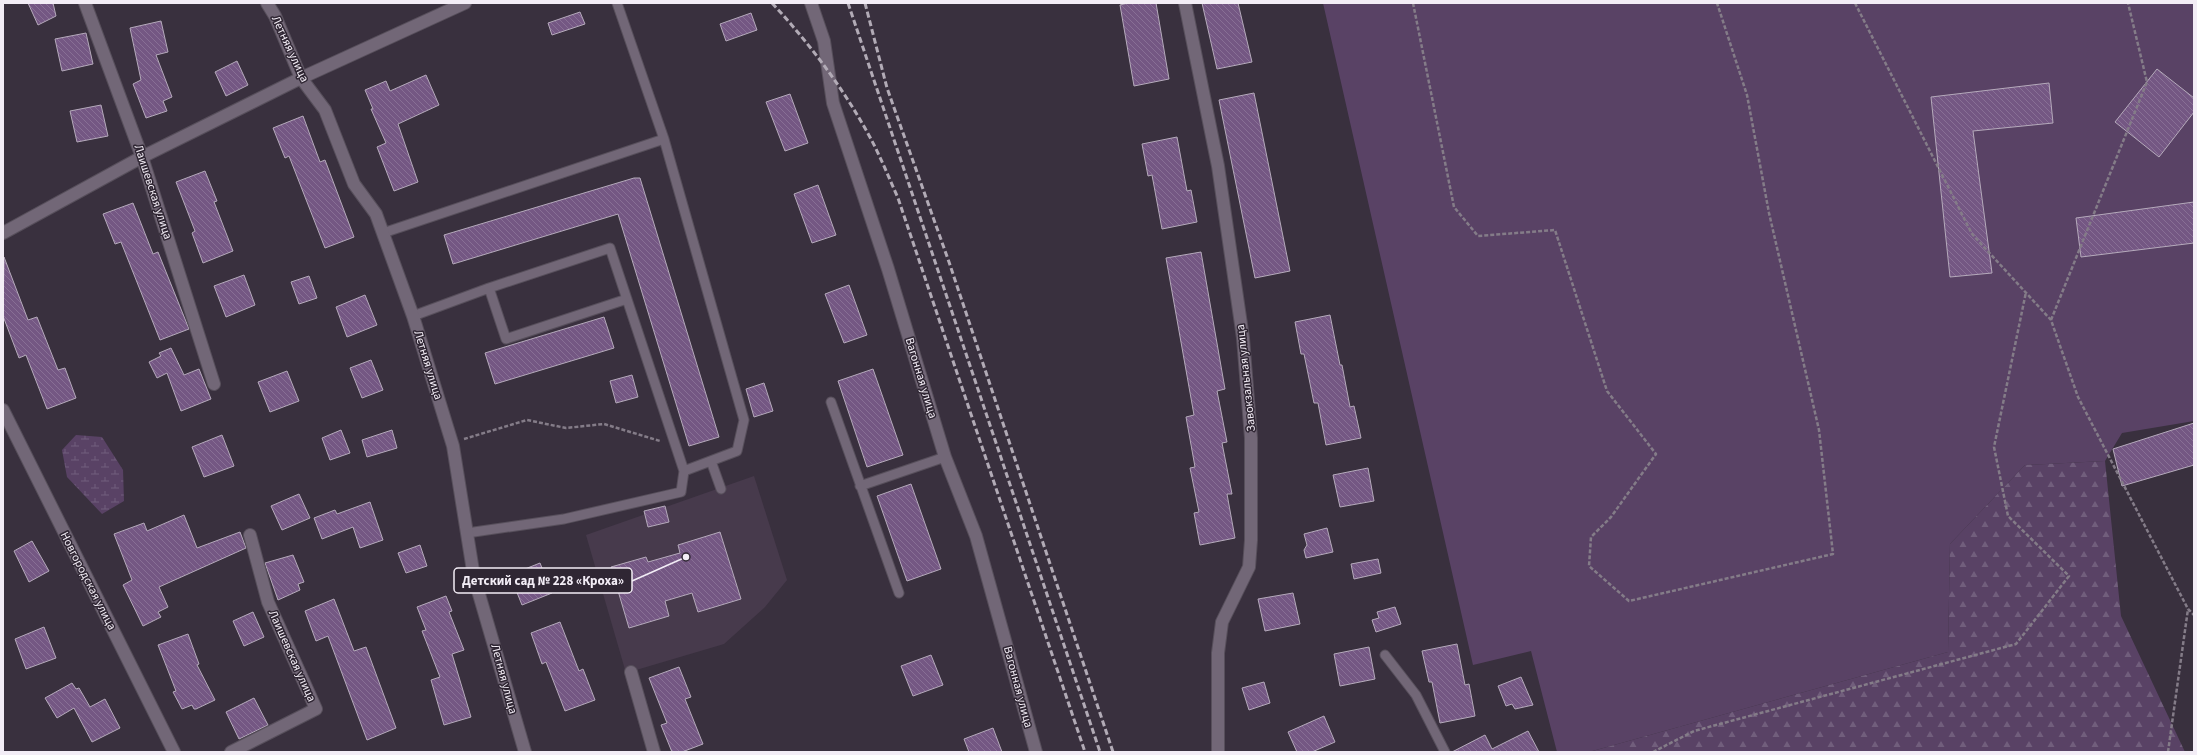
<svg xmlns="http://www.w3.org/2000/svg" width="2197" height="755" font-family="'Source Sans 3',sans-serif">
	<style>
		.built { fill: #473a4c }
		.grass { fill: #594265 }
		.forest { fill: url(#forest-firs) }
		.wetland { fill: url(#wetland-marsh) }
		.building { fill: url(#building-back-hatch); stroke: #b5aabb }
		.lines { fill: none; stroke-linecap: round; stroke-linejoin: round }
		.service-casing { stroke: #574f5b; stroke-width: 11 }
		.minor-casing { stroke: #574f5b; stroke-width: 14 }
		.path { stroke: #847c88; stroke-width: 2.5; stroke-dasharray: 4 2; stroke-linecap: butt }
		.service { stroke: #726777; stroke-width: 9 }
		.minor { stroke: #726777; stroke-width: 12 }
		.rail { stroke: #b2abb6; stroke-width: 3; stroke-dasharray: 6 3; stroke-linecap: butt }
		.labels { text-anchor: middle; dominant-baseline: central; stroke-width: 3; stroke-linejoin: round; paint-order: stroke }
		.street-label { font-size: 12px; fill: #f3edf6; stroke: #2f2633 }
		.leader { fill: none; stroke: #f3edf6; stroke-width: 1.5 }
		.callout-dot { fill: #f3edf6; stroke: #2f2633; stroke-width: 1.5 }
		.callout { fill: #2f2633; stroke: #f3edf6; stroke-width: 1.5 }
		.callout-label { font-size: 13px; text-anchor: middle; font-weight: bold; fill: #f3edf6 }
	</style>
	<defs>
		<pattern id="forest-firs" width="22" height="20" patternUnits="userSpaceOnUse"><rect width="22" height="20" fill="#594265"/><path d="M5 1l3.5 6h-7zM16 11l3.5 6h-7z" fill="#715e7c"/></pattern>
		<pattern id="wetland-marsh" width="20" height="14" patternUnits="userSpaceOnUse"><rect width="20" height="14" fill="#594265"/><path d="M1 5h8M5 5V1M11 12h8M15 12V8" fill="none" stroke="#715e7c"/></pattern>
		<pattern id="building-back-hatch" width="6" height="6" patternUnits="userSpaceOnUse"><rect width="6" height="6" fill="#745783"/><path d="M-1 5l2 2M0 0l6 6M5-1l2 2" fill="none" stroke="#886f95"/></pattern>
	</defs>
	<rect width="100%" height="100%" fill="#39303e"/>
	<path class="built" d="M754,476L787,580L765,607L724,644L626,673L586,535Z"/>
	<path class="grass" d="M1323,3H2194V421L2122,433L2105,461L2025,465L1950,544L1948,652L1589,752H1557L1531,651L1473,665Z"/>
	<path class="forest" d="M2105,461L2121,616L2185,752H1589L1948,652L1950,544L2025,465Z"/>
	<path class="wetland" d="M76,435L102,437L123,470L124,501L102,514L67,477L62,450Z"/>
	<path class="building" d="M28,3H53L56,16L38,25Z
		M1128,3H1156L1169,79L1134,86L1120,5Z
		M1202,3H1238L1252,62L1217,69Z
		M580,12L585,24L552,35L548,23Z
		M751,13L757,30L726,41L720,24Z
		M161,21L168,52L156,55L172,97L163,101L167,111L146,118L133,84L141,80L130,28Z
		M86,33L93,64L62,71L55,39Z
		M237,61L248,85L226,96L215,72Z
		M2157,69L2194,98V112L2159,157L2115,122Z
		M426,75L439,105L398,124L418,182L394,191L377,147L386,143L371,109H373L365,90L386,81L390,91Z
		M2049,83L2053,123L1973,131L1992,273L1950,277L1931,97Z
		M1254,93L1290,271L1255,278L1219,100Z
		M790,94L808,143L785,151L766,102Z
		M101,105L108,136L77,142L70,111Z
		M303,116L320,162L325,160L354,237L325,248L289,156L285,158L273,128Z
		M1177,137L1187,191L1191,190L1197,222L1162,229L1152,175L1148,176L1142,144Z
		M205,171L217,201L214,202L233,251L203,263L192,233L195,231L176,182Z
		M634,178H640L719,437L689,446L618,214L453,264L444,235Z
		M818,185L836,235L812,243L794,194Z
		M2194,202V243L2081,257L2076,218Z
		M133,203L153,254L158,252L189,329L160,340L121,242L115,244L103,214Z
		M1201,252L1225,389L1217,391L1227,442L1222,443L1232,494H1227L1235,538L1200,545L1194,513L1199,512L1190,468L1195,467L1186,417L1194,415L1166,258Z
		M4,257L28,320L37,317L58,370L65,368L76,398L47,409L26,355L19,358L3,316Z
		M244,275L255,305L226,317L214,286Z
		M309,276L317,298L299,304L291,282Z
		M849,285L867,335L844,343L825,294Z
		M365,295L377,325L347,337L336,307Z
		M1330,315L1340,365H1342L1350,407L1354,406L1361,438L1326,445L1318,403H1314L1304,354H1301L1295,322Z
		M604,317L614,348L495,384L485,353Z
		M171,348L184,375L199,369L211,399L181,411L167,373L157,378L149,362L161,356L159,353Z
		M371,360L383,390L362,398L350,368Z
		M873,369L903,455L867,467L838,381Z
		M287,371L299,401L270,412L258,382Z
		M632,375L638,397L616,403L610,381Z
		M764,383L773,411L754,417L746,389Z
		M2194,423V465L2122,486L2113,449Z
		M341,430L350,453L330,460L322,438Z
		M392,430L397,448L367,457L362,440Z
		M222,435L234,466L204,477L192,447Z
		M1368,468L1374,501L1340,507L1333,475Z
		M911,484L941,569L907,581L877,496Z
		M299,494L310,518L282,530L271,506Z
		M370,502L383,540L360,548L353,527L322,539L314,518L335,510L337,514Z
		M665,506L669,522L648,527L644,511Z
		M184,515L197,548L240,532L246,548L159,587L168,607L158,612L161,617L143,626L123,585L132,580L114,534L144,523L147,531Z
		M1327,528L1333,552L1306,558L1304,550L1307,545L1304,534Z
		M720,532L741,599L698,612L692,593L665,601L669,616L629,628L611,567L646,557L648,562L680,553L678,545Z
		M32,541L49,571L29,582L14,551Z
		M420,545L427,566L406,573L398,553Z
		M293,555L304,582L298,584L300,590L278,600L265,563Z
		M1378,559L1381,573L1354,579L1351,564Z
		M540,563L552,593L522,605L510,575Z
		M1293,593L1300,624L1265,631L1258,599Z
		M446,596L452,611L449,612L464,650L452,654L471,717L444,725L431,680L440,677L422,631L426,630L417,607Z
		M334,599L354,651L366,647L396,728L367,740L328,636L316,641L305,611Z
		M1395,607L1401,624L1376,632L1372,620L1379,618L1377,612Z
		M253,612L264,637L244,646L233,621Z
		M560,622L579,671L583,669L595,700L565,711L546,662L542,664L531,633Z
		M44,627L56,658L26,669L15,639Z
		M188,634L199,664L197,665L215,700L196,709H194L192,705L182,709L173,692L176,691L158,645Z
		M1457,644L1465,685L1469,684L1475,716L1440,723L1432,682H1429L1422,651Z
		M1369,647L1375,679L1340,686L1334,654Z
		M931,655L943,685L913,696L901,666Z
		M679,667L691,697L685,699L703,744L682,752H672L661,725L667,723L649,678Z
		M1521,677L1533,705L1515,709L1512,704L1506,706L1498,686Z
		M1264,682L1270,703L1249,710L1242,688Z
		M72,683L76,689L79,688L90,707L105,699L120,728L92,742L74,708L57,718L45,698Z
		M254,698L268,725L239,739L226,712Z
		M1324,716L1335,742L1312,752H1297L1288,732Z
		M993,728L1002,752H969L964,739Z
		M1528,731L1539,752H1452L1485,735L1492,749Z"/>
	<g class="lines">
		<defs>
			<path id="service" d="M383,233L664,139
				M489,288L506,339L627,299
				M413,316L489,288L610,248L684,471L737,451L744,420L664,139L617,3
				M831,402L899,593
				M711,461L721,489
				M860,486L945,457
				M467,533L564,519L681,492L684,471
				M1385,655L1416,695L1445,752"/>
			<path id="minor" d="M85,3L142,157L214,384
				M267,3L275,16L301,78L325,110L354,184L376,214L413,316L453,446L474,577L525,752
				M811,3L824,41L833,103L888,269L945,457L976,536L1036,752
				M1185,3L1218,166L1243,338L1251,438V540L1249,567L1222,622L1218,653V752
				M3,233L142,157L301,78L465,3
				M3,410L174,752
				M631,672L654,752
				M231,752L316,709L268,602L250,535"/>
		</defs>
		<use href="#service" class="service-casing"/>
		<use href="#minor" class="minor-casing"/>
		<path class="path" d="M1413,3L1454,207L1478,236L1555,230L1607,391L1656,454L1611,517L1591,537L1589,566L1629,601L1833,554L1819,430L1769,213L1747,95L1717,3
			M1855,3L1972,234L2051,320L2078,397L2188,609L2194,615
			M2051,320L2147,82L2128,3
			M464,439L527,420L566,428L604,424L660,441
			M1653,752L1694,731L2016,644L2069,576L2008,516L1994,447L2026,292
			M2168,752L2188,609"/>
		<use href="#service" class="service"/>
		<use href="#minor" class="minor"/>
		<path class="rail" d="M772,3C810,44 844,89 871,139C881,158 889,178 898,198L1085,752
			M848,3L1100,752
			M865,3L887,88L949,262L1113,752"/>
	</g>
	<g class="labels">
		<g class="street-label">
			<text transform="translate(290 49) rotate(65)">Летняя улица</text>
			<text transform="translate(153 192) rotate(72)">Лаишевская улица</text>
			<text transform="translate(428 365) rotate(73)">Летняя улица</text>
			<text transform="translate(921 378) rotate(73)">Вагонная улица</text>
			<text transform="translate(1246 378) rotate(-96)">Завокзальная улица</text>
			<text transform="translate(88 581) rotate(63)">Новгородская улица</text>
			<text transform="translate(292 656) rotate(66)">Лаишевская улица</text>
			<text transform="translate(504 679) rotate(75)">Летняя улица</text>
			<text transform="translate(1018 687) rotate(75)">Вагонная улица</text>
		</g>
	</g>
	<path class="leader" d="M686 557L632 581"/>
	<circle class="callout-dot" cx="686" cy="557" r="4"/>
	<rect class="callout" x="454" y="568" width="178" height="25" rx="4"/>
	<g class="callout-label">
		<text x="543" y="585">Детский сад № 228 «Кроха»</text>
	</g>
	<rect width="2197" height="755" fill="none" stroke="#f3edf6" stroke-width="8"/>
</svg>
